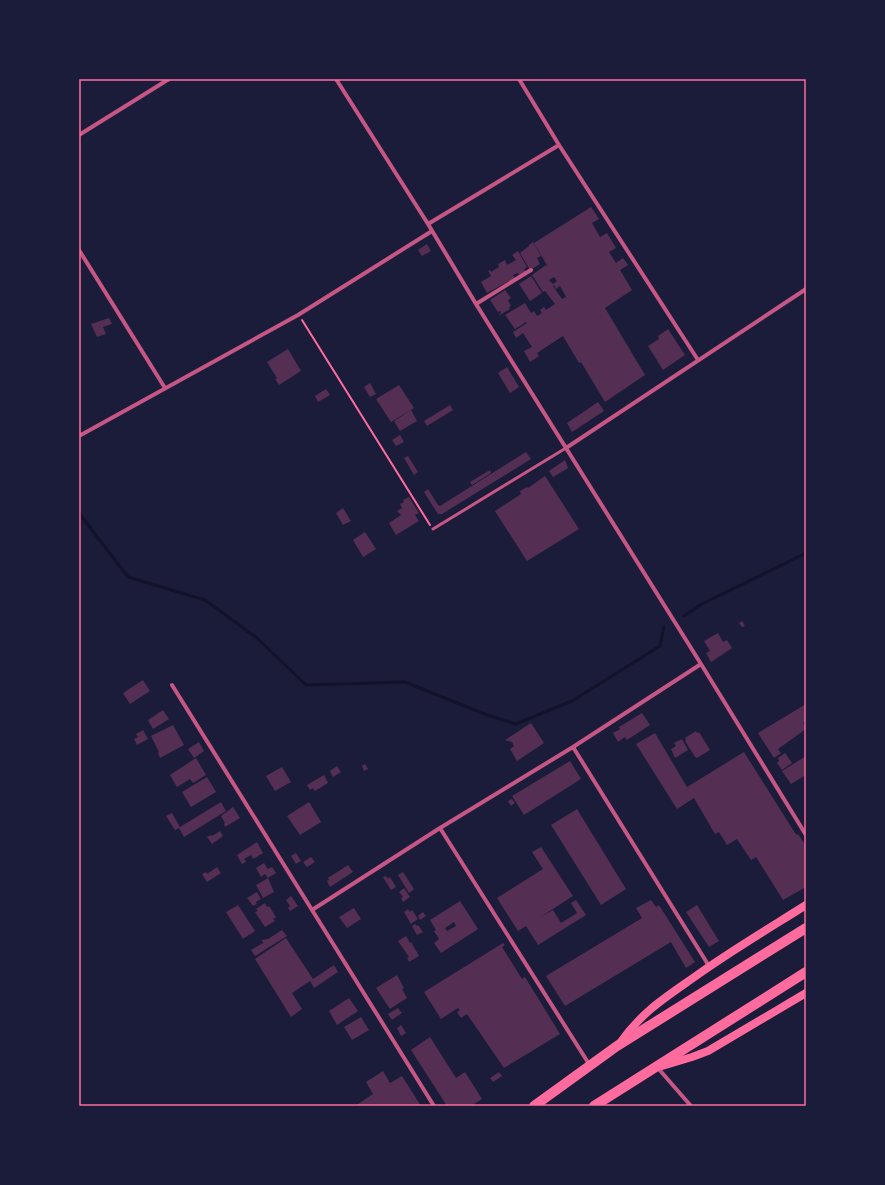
<svg xmlns="http://www.w3.org/2000/svg" width="885" height="1185" font-family="'Alegreya Sans',sans-serif">
	<style>
		.lines { fill: none; stroke-linecap: round; stroke-linejoin: round }
		.stream { stroke: #12122b; stroke-width: 3 }
		.building { fill: #542f53; fill-rule: evenodd }
		.path { stroke: #ff6b9d; stroke-width: 2 }
		.service { stroke: #c65784; stroke-width: 3 }
		.minor { stroke: #c65784; stroke-width: 4 }
		.secondary { stroke: #ff6b9d; stroke-width: 8 }
		.trunk { stroke: #ff6b9d; stroke-width: 10 }
		.neatline { fill: none; stroke: #ff6b9d; stroke-width: 1.5 }
	</style>
	<rect width="100%" height="100%" fill="#1b1b3a"/>
	<g class="lines">
		<path class="stream" d="M79,513L128,577L205,600L257,638L306,685L405,682L487,715L516,724L572,701L660,646L664,627
			M684,616L700,605L806,553"/>
	</g>
	<path class="building" d="M591,207L599,219L592,223L600,237L607,233L616,248L609,252L616,263L623,258L628,265L620,270L632,290L605,308L645,375L605,402L581,362L579,363L563,336L537,353L539,356L530,362L524,351L532,347L523,333L516,338L513,332L527,323L526,322L515,329L505,315L525,303L531,313L534,311L537,316L542,313L540,310L544,307L546,310L555,304L545,291L543,292L532,275L546,265L548,267L534,243ZM554,277L557,281L553,284L549,280ZM554,285L556,289L560,286L566,297L562,299L553,286Z
		M533,242L541,256L537,258L540,264L530,270L520,253L529,246V245Z
		M427,244L431,251L422,256L418,250Z
		M518,251L527,267L524,269L526,272L519,275L518,273L513,275L515,278L487,293L481,282L491,276L488,271L490,270L491,272L499,267L498,264L505,260L507,265L516,260L512,255Z
		M531,276L542,293L530,301L519,284Z
		M505,290L511,298L508,300L511,306L509,307L510,309L500,315L499,314L501,313L500,311L498,312L490,300Z
		M109,318L112,324L103,327L106,334L97,337L91,324Z
		M668,329L685,355L663,370L648,346L659,339L658,336Z
		M288,349L301,371L279,385L275,379L277,378L267,362Z
		M507,367L519,387L510,393L498,373Z
		M370,383L376,394L370,397L364,387Z
		M399,385L414,408L391,422L376,399Z
		M326,389L330,395L318,402L315,396Z
		M598,402L604,411L572,432L567,423Z
		M450,405L453,410L427,426L424,421Z
		M411,410L417,421L400,431L394,421Z
		M400,435L404,442L396,446L392,440Z
		M526,452L531,459L442,514H438L424,492L428,489L438,505L440,506Z
		M408,456L418,472L414,475L404,458Z
		M565,460L568,468L553,477L549,471Z
		M490,470L491,473L472,485L470,482Z
		M545,476L579,529L527,561L495,511L521,494L520,491L527,487L528,488Z
		M409,497L419,513L415,515L419,521L396,535L389,523L401,515L397,511L402,508L400,504L404,502L403,500Z
		M343,508L351,521L343,525L336,513Z
		M365,532L376,549L363,557L353,540Z
		M742,621L745,626L742,627L739,623Z
		M718,633L723,642L727,640L732,648L711,662L706,653L710,651L704,641Z
		M143,680L150,691L130,704L123,693Z
		M806,704V721L803,723L806,729L778,749L781,753L774,758L758,733Z
		M163,710L169,719L153,729L148,720Z
		M642,713L650,725L627,740L625,737L618,742L613,733L620,729L619,727Z
		M531,723L544,743L517,761L510,749L514,746L512,742L505,740Z
		M173,725L184,745L160,758L158,753L159,752L151,736Z
		M143,730L148,739L137,745L134,739L138,737L136,734Z
		M696,731L697,733L699,732L710,750L697,758L695,757L685,741L686,740L685,738Z
		M655,733L687,787L744,752L795,833L797,835L798,834L806,846V887L783,900L756,857L751,860L737,839L727,845L719,832L715,834L694,798L677,809L636,744Z
		M682,739L688,750L675,758L671,749L676,746L674,743Z
		M199,742L204,751L194,758L188,749Z
		M785,753L792,763L782,770L777,763L779,761L778,758Z
		M806,756V775L791,784L782,771Z
		M196,758L206,775L193,783L190,779L177,787L170,775Z
		M570,761L581,779L524,815L512,796Z
		M365,764L368,769L364,771L362,766Z
		M337,766L341,772L333,777L330,771Z
		M282,767L291,782L275,791L266,776Z
		M324,775L328,783L315,791L313,788L310,790L307,785Z
		M207,777L216,792L191,807L182,792Z
		M512,799L515,803L511,806L508,801Z
		M221,802L226,811L184,837L179,828L175,830L166,816L172,813L180,827Z
		M309,802L321,822L300,835L287,816Z
		M233,807L240,818L225,827L224,824L225,823L221,816Z
		M577,809L626,889L601,905L551,825Z
		M220,831L223,836L212,844L207,837L211,835L212,836Z
		M257,842L263,853L253,859L251,855L244,859L246,862L242,864L237,855Z
		M541,847L573,896L539,918L553,910L561,923L577,913L571,903L576,900L586,915L538,945L526,926L518,931L497,898L543,869L532,852Z
		M296,853L301,861L296,864L291,856Z
		M311,857L315,862L307,867L303,862Z
		M264,863L268,869L272,867L276,873L268,878L265,874L261,877L256,868Z
		M348,865L353,872L330,887L327,881L329,880L328,878Z
		M217,867L221,873L207,882L202,874L206,872L207,874Z
		M403,872L414,889L409,893L398,875Z
		M386,876L388,879L390,877L396,887L391,890L383,877Z
		M268,878L274,892L263,898L256,885Z
		M404,888L410,897L403,902L401,898L403,897L399,892Z
		M257,892L261,899L256,902L257,904L253,906L247,898Z
		M291,896L298,906L290,911L288,908L290,906L286,900Z
		M651,900L656,907L659,905L695,962L686,968L671,942L565,1006L546,976L642,918L636,908Z
		M460,901L478,929L441,953L434,943L439,939L434,931L436,930L430,920ZM454,922L456,926L447,931L445,928Z
		M265,903L267,907L269,906L276,917L273,919L275,921L265,927L255,912L258,911L256,909Z
		M238,905L255,931L243,939L226,912Z
		M697,905L719,941L709,947L686,912Z
		M354,908L361,919L347,928L339,917Z
		M408,909L410,912L412,910L418,919L411,924L404,912Z
		M423,912L426,916L420,920L418,916Z
		M415,924L417,926L418,925L423,932L417,935L412,926Z
		M282,930L287,936L255,956L251,950L263,943L262,940L268,939Z
		M406,936L410,943L411,942L419,956L409,962L407,958L409,957L398,941Z
		M286,938L313,979L334,965L338,972L314,988L310,981L292,993L302,1009L291,1017L255,959Z
		M503,943L505,945L502,947L522,979L525,977L560,1034L504,1068L467,1014L461,1018L457,1012L460,1010L458,1008L441,1019L424,992Z
		M397,975L404,988L402,989L407,998L390,1009L376,988Z
		M349,998L358,1011L337,1025L329,1011Z
		M398,1008L402,1013L392,1020L388,1014Z
		M361,1017L369,1030L352,1040L344,1027Z
		M401,1025L406,1033L401,1036L397,1028Z
		M430,1037L456,1078L465,1072L482,1099L471,1106H447L411,1050Z
		M383,1071L390,1083L402,1076L421,1106H355L373,1094L366,1082Z
		M499,1072L502,1076L493,1082L490,1078Z"/>
	<g class="lines">
		<path class="path" d="M302,320L430,525"/>
		<path class="service" d="M433,529L566,448"/>
		<path class="minor" d="M336,79L428,224L476,304L701,664L806,835
			M519,79L559,145L698,360
			M79,135L169,79
			M428,224L559,145
			M79,250L165,388
			M476,304L531,270
			M79,436L298,315L432,231
			M566,448L806,289
			M172,685L434,1106
			M573,747L709,966
			M440,828L589,1064
			M312,910L440,828L573,747L701,664
			M657,1067L691,1106"/>
		<path class="secondary" d="M620,1043C642,1012 663,999 693,978C729,952 768,929 806,905
			M662,1066L692,1057L708,1051L806,993"/>
		<path class="trunk" d="M534,1106L617,1046L806,928
			M594,1106L806,972"/>
	</g>
	<rect width="885" height="1185" fill="none" stroke="#1b1b3a" stroke-width="160"/>
	<rect x="80" y="80" width="725" height="1025" class="neatline"/>
</svg>
